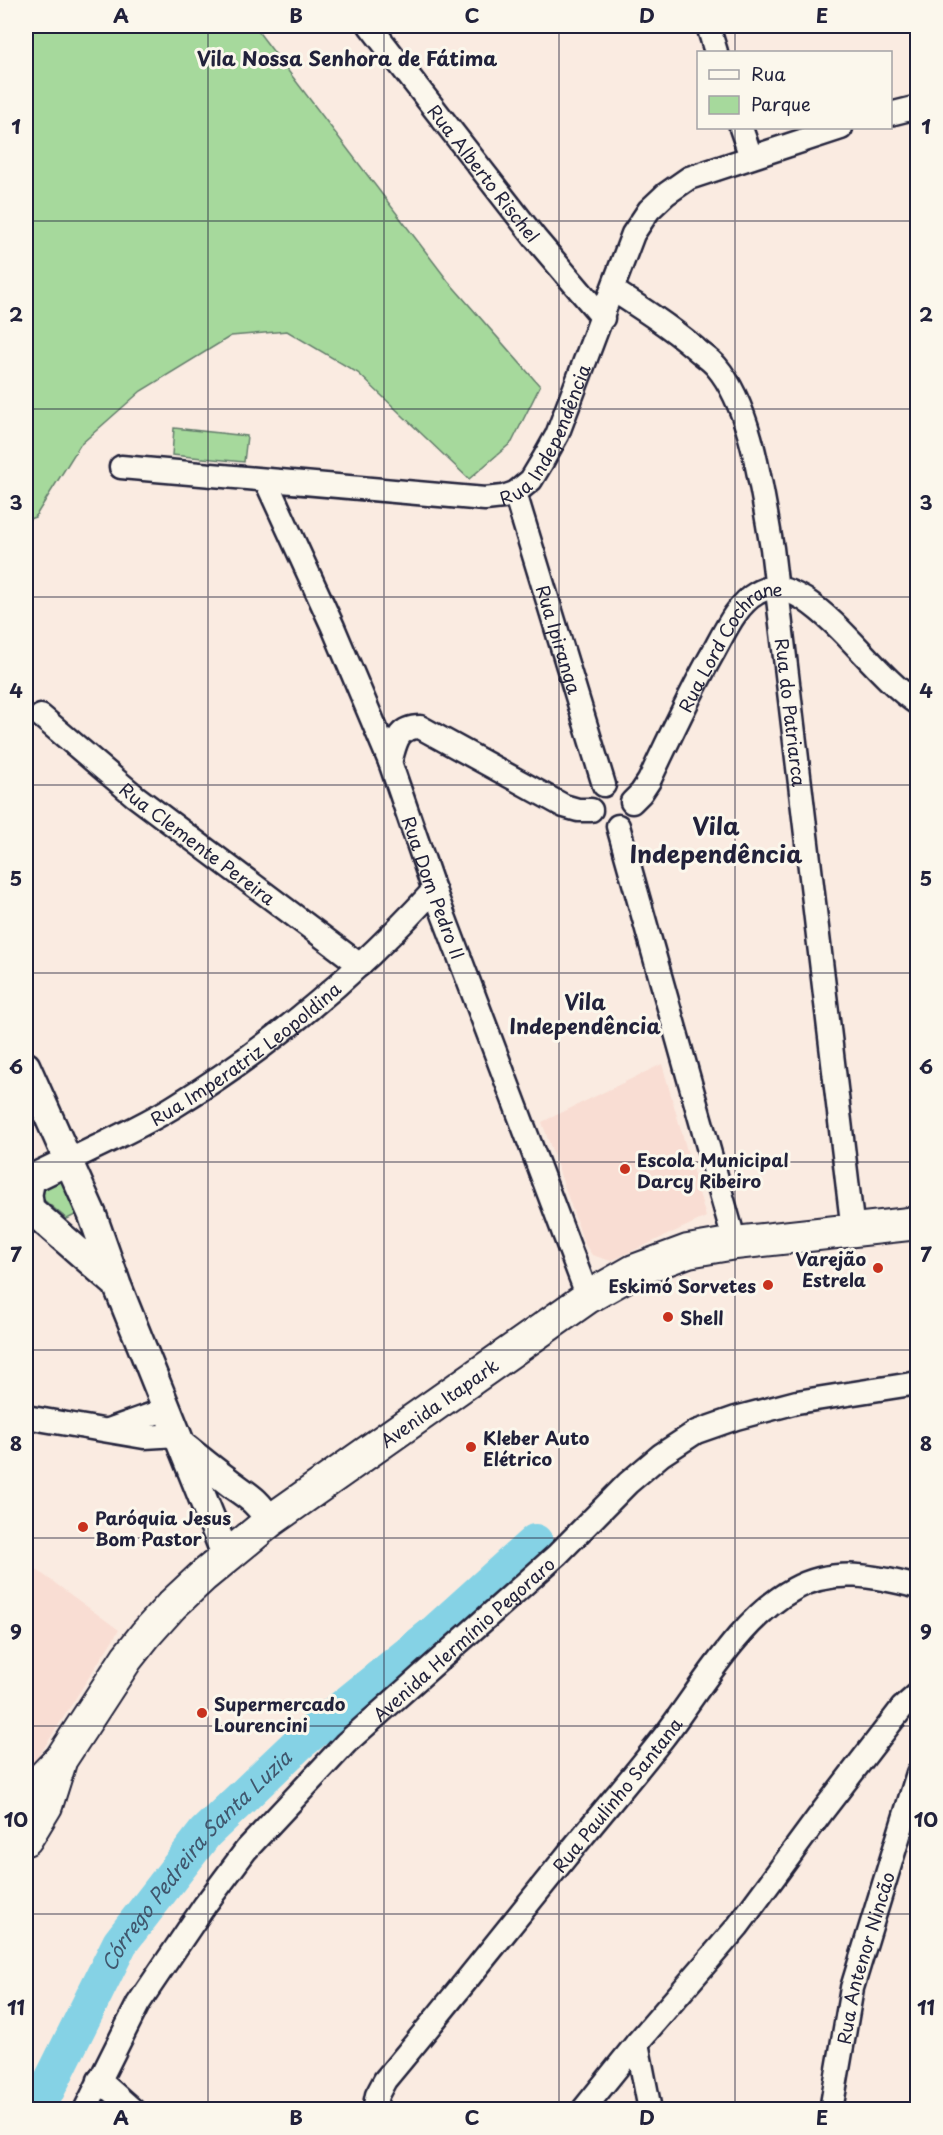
<svg xmlns="http://www.w3.org/2000/svg" width="943" height="2135" font-family="'Playpen Sans',sans-serif">
	<style>
		.built { fill: #f9ddd3 }
		.green { fill: #a6d99c; stroke: #647e6c; stroke-width: 1.5 }
		.lines { fill: none; stroke-linecap: round; stroke-linejoin: round }
		.river { stroke: #85d2e5; stroke-width: 36 }
		.minor-casing { stroke: #22223b; stroke-width: 27 }
		.tertiary-casing { stroke: #22223b; stroke-width: 32 }
		.secondary-casing { stroke: #22223b; stroke-width: 36 }
		.minor { stroke: #fbf7ec; stroke-width: 22 }
		.tertiary { stroke: #fbf7ec; stroke-width: 27 }
		.secondary { stroke: #fbf7ec; stroke-width: 32 }
		.grid { fill: none; stroke: #22223b; stroke-width: 1.5; stroke-opacity: 0.55 }
		.poi-dot { fill: #c8321e; stroke: #fbf7ec; stroke-width: 2 }
		.labels { text-anchor: middle; dominant-baseline: central; stroke-width: 6; stroke-linejoin: round; paint-order: stroke }
		.street-label { font-size: 18px; fill: #22223b; stroke: #fbf7ec }
		.poi-label { font-size: 18px; font-weight: bold; fill: #22223b; stroke: #fbf7ec; text-anchor: start }
		.neighbourhood-label { font-size: 20px; font-weight: bold; fill: #22223b; stroke: #fbf7ec }
		.water-label { font-size: 20px; font-style: italic; fill: #40576e; stroke: #fbf7ec }
		.quarter-label { font-size: 21px; font-weight: bold; fill: #22223b; stroke: #fbf7ec }
		.district-label { font-size: 24px; font-weight: bold; fill: #22223b; stroke: #fbf7ec }
		.neatline { fill: none; stroke: #22223b; stroke-width: 2 }
		.grid-label { font-size: 20px; text-anchor: middle; font-weight: bold; fill: #22223b }
	</style>
	<rect width="100%" height="100%" fill="#faebe1"/>
	<filter id="ink" filterUnits="userSpaceOnUse"><feTurbulence type="fractalNoise" baseFrequency=".0167" numOctaves="2"/><feDisplacementMap in="SourceGraphic" scale="12" xChannelSelector="R" yChannelSelector="G"/><feConvolveMatrix kernelMatrix="1 2 1 2 8 2 1 2 1" color-interpolation-filters="sRGB"/></filter>
	<g filter="url(#ink)">
		<path class="built" d="M662,1064L706,1217L611,1261L592,1255L584,1243L542,1122Z
			M26,1562L119,1630L26,1776Z"/>
		<path class="green" d="M26,26H254L448,281L540,386L512,442L469,479L358,373L287,331L231,336L141,391L80,445L35,517L26,520Z
			M174,428L247,436L244,462L172,455Z
			M63,1170L79,1213L67,1219L33,1191Z"/>
		<g class="lines">
			<path class="river" id="s1" d="M43,2098L120,1943L205,1833L299,1743L431,1636L535,1542"/>
			<defs>
				<g id="minor">
					<path id="s2" d="M370,26L535,238L603,318"/>
					<path d="M708,26L716,52"/>
					<path d="M890,114L918,107"/>
					<path d="M741,128L751,157"/>
					<path id="s3" d="M613,290C641,308 669,326 695,348C701,354 710,359 716,366C753,409 762,494 772,548L853,1231"/>
					<path id="s4" d="M121,467L485,499L503,497L515,493L531,480L543,460L557,435L633,234L649,210L666,194L689,178L841,128"/>
					<path id="s5" d="M266,481L333,627L390,762L434,890L588,1297"/>
					<path id="s6" d="M515,493L604,785"/>
					<path id="s7" d="M41,716L135,796L360,965"/>
					<path d="M390,762C396,744 396,727 420,727L564,806L578,810H591"/>
					<path id="s8" d="M632,802L641,793L649,781C670,737 690,693 714,651C725,631 737,604 757,593C773,583 789,590 804,599C846,627 876,675 918,704"/>
					<path d="M618,826L735,1243"/>
					<path id="s9" d="M68,1161C105,1142 144,1126 178,1104C273,1045 359,972 434,890"/>
					<path d="M26,1417L144,1437L178,1435"/>
					<path d="M108,1430L167,1409"/>
					<path d="M637,2043L650,2110"/>
					<path d="M99,2080L133,2110"/>
					<path id="s10" d="M85,2110L138,2004L205,1905L246,1850L346,1743L557,1555L628,1483L661,1455L696,1432L736,1418L797,1402L918,1383"/>
					<path id="s11" d="M374,2110L377,2095L385,2080C446,2007 505,1932 565,1858C597,1818 631,1779 663,1738C700,1690 740,1618 794,1589C833,1567 876,1576 918,1587"/>
					<path d="M583,2110L637,2043L738,1926L822,1812L902,1708L918,1694"/>
					<path id="s12" d="M831,2110L852,1988L918,1773"/>
				</g>
				<path id="tertiary" d="M26,1066L92,1214L117,1285L226,1556
					M68,1161L31,1179L28,1194L30,1209L115,1283
					M183,1446C197,1457 211,1469 225,1479C246,1496 254,1496 270,1521"/>
				<g id="secondary">
					<path id="s13" d="M26,1795L61,1759L127,1658L146,1634L172,1605L202,1577L270,1521L588,1297L634,1271L688,1251L735,1243L918,1223"/>
					<path d="M26,1839L46,1806L59,1765"/>
				</g>
			</defs>
			<use href="#minor" class="minor-casing"/>
			<use href="#tertiary" class="tertiary-casing"/>
			<use href="#secondary" class="secondary-casing"/>
			<use href="#minor" class="minor"/>
			<use href="#tertiary" class="tertiary"/>
			<use href="#secondary" class="secondary"/>
		</g>
	</g>
	<path class="grid" d="M208,26V2110M384,26V2110M559,26V2110M735,26V52M735,128V2110M26,221H918M26,409H918M26,597H918M26,785H918M26,973H918M26,1162H918M26,1350H918M26,1538H918M26,1726H918M26,1914H918"/>
	<g class="poi-dot">
		<circle cx="625" cy="1169" r="6"/>
		<circle cx="878" cy="1268" r="6"/>
		<circle cx="768" cy="1285" r="6"/>
		<circle cx="668" cy="1317" r="6"/>
		<circle cx="471" cy="1447" r="6"/>
		<circle cx="83" cy="1527" r="6"/>
		<circle cx="202" cy="1713" r="6"/>
	</g>
	<g class="labels">
		<g class="street-label">
			<text stroke="none"><textPath href="#s2" startOffset="186">Rua Alberto Rischel</textPath></text>
			<text stroke="none"><textPath href="#s4" startOffset="462">Rua Independência</textPath></text>
			<text stroke="none"><textPath href="#s6" startOffset="153">Rua Ipiranga</textPath></text>
			<text stroke="none"><textPath href="#s8" startOffset="189">Rua Lord Cochrane</textPath></text>
			<text stroke="none"><textPath href="#s3" startOffset="486">Rua do Patriarca</textPath></text>
			<text stroke="none"><textPath href="#s7" startOffset="202">Rua Clemente Pereira</textPath></text>
			<text stroke="none"><textPath href="#s5" startOffset="440">Rua Dom Pedro II</textPath></text>
			<text stroke="none"><textPath href="#s9" startOffset="208">Rua Imperatriz Leopoldina</textPath></text>
			<text stroke="none"><textPath href="#s13" startOffset="576">Avenida Itapark</textPath></text>
			<text stroke="none"><textPath href="#s10" startOffset="610">Avenida Hermínio Pegoraro</textPath></text>
			<text stroke="none"><textPath href="#s11" startOffset="400">Rua Paulinho Santana</textPath></text>
			<text stroke="none"><textPath href="#s12" startOffset="156">Rua Antenor Nincão</textPath></text>
		</g>
		<g class="poi-label">
			<text x="637" y="1159">Escola Municipal<tspan x="637" dy="21">Darcy Ribeiro</tspan></text>
			<text x="866" y="1258" text-anchor="end">Varejão<tspan x="866" dy="21">Estrela</tspan></text>
			<text x="756" y="1285" text-anchor="end">Eskimó Sorvetes</text>
			<text x="680" y="1317">Shell</text>
			<text x="483" y="1437">Kleber Auto<tspan x="483" dy="21">Elétrico</tspan></text>
			<text x="95" y="1517">Paróquia Jesus<tspan x="95" dy="21">Bom Pastor</tspan></text>
			<text x="214" y="1703">Supermercado<tspan x="214" dy="21">Lourencini</tspan></text>
		</g>
		<g class="neighbourhood-label">
			<text x="347" y="58">Vila Nossa Senhora de Fátima</text>
		</g>
		<g class="water-label">
			<text stroke="none"><textPath href="#s1" startOffset="285">Córrego Pedreira Santa Luzia</textPath></text>
		</g>
		<g class="quarter-label">
			<text x="585" y="1001">Vila<tspan x="585" dy="24">Independência</tspan></text>
		</g>
		<g class="district-label">
			<text x="716" y="825">Vila<tspan x="716" dy="28">Independência</tspan></text>
		</g>
	</g>
	<rect width="943" height="2135" fill="none" stroke="#fbf7ec" stroke-width="66"/>
	<rect x="697" y="51" width="195" height="78" fill="#fbf7ec" stroke="#a4a2a5" stroke-width="1.5"/>
	<rect x="709" y="70" width="30" height="9" fill="#fbf7ec" stroke="#a4a2a5" stroke-width="1.5"/>
	<text x="751" y="81" font-size="18" fill="#22223b">Rua</text>
	<rect x="709" y="96" width="30" height="18" fill="#a6d99c" stroke="#a4a2a5" stroke-width="1.5"/>
	<text x="751" y="111" font-size="18" fill="#22223b">Parque</text>
	<rect x="33" y="33" width="877" height="2069" class="neatline"/>
	<g class="grid-label">
		<text x="121" y="23">A</text>
		<text x="296" y="23">B</text>
		<text x="472" y="23">C</text>
		<text x="647" y="23">D</text>
		<text x="822" y="23">E</text>
		<text x="16" y="134">1</text>
		<text x="926" y="134">1</text>
		<text x="16" y="322">2</text>
		<text x="926" y="322">2</text>
		<text x="16" y="510">3</text>
		<text x="926" y="510">3</text>
		<text x="16" y="698">4</text>
		<text x="926" y="698">4</text>
		<text x="16" y="886">5</text>
		<text x="926" y="886">5</text>
		<text x="16" y="1074">6</text>
		<text x="926" y="1074">6</text>
		<text x="16" y="1262">7</text>
		<text x="926" y="1262">7</text>
		<text x="16" y="1451">8</text>
		<text x="926" y="1451">8</text>
		<text x="16" y="1639">9</text>
		<text x="926" y="1639">9</text>
		<text x="16" y="1827">10</text>
		<text x="926" y="1827">10</text>
		<text x="16" y="2015">11</text>
		<text x="926" y="2015">11</text>
		<text x="121" y="2125">A</text>
		<text x="296" y="2125">B</text>
		<text x="472" y="2125">C</text>
		<text x="647" y="2125">D</text>
		<text x="822" y="2125">E</text>
	</g>
</svg>
